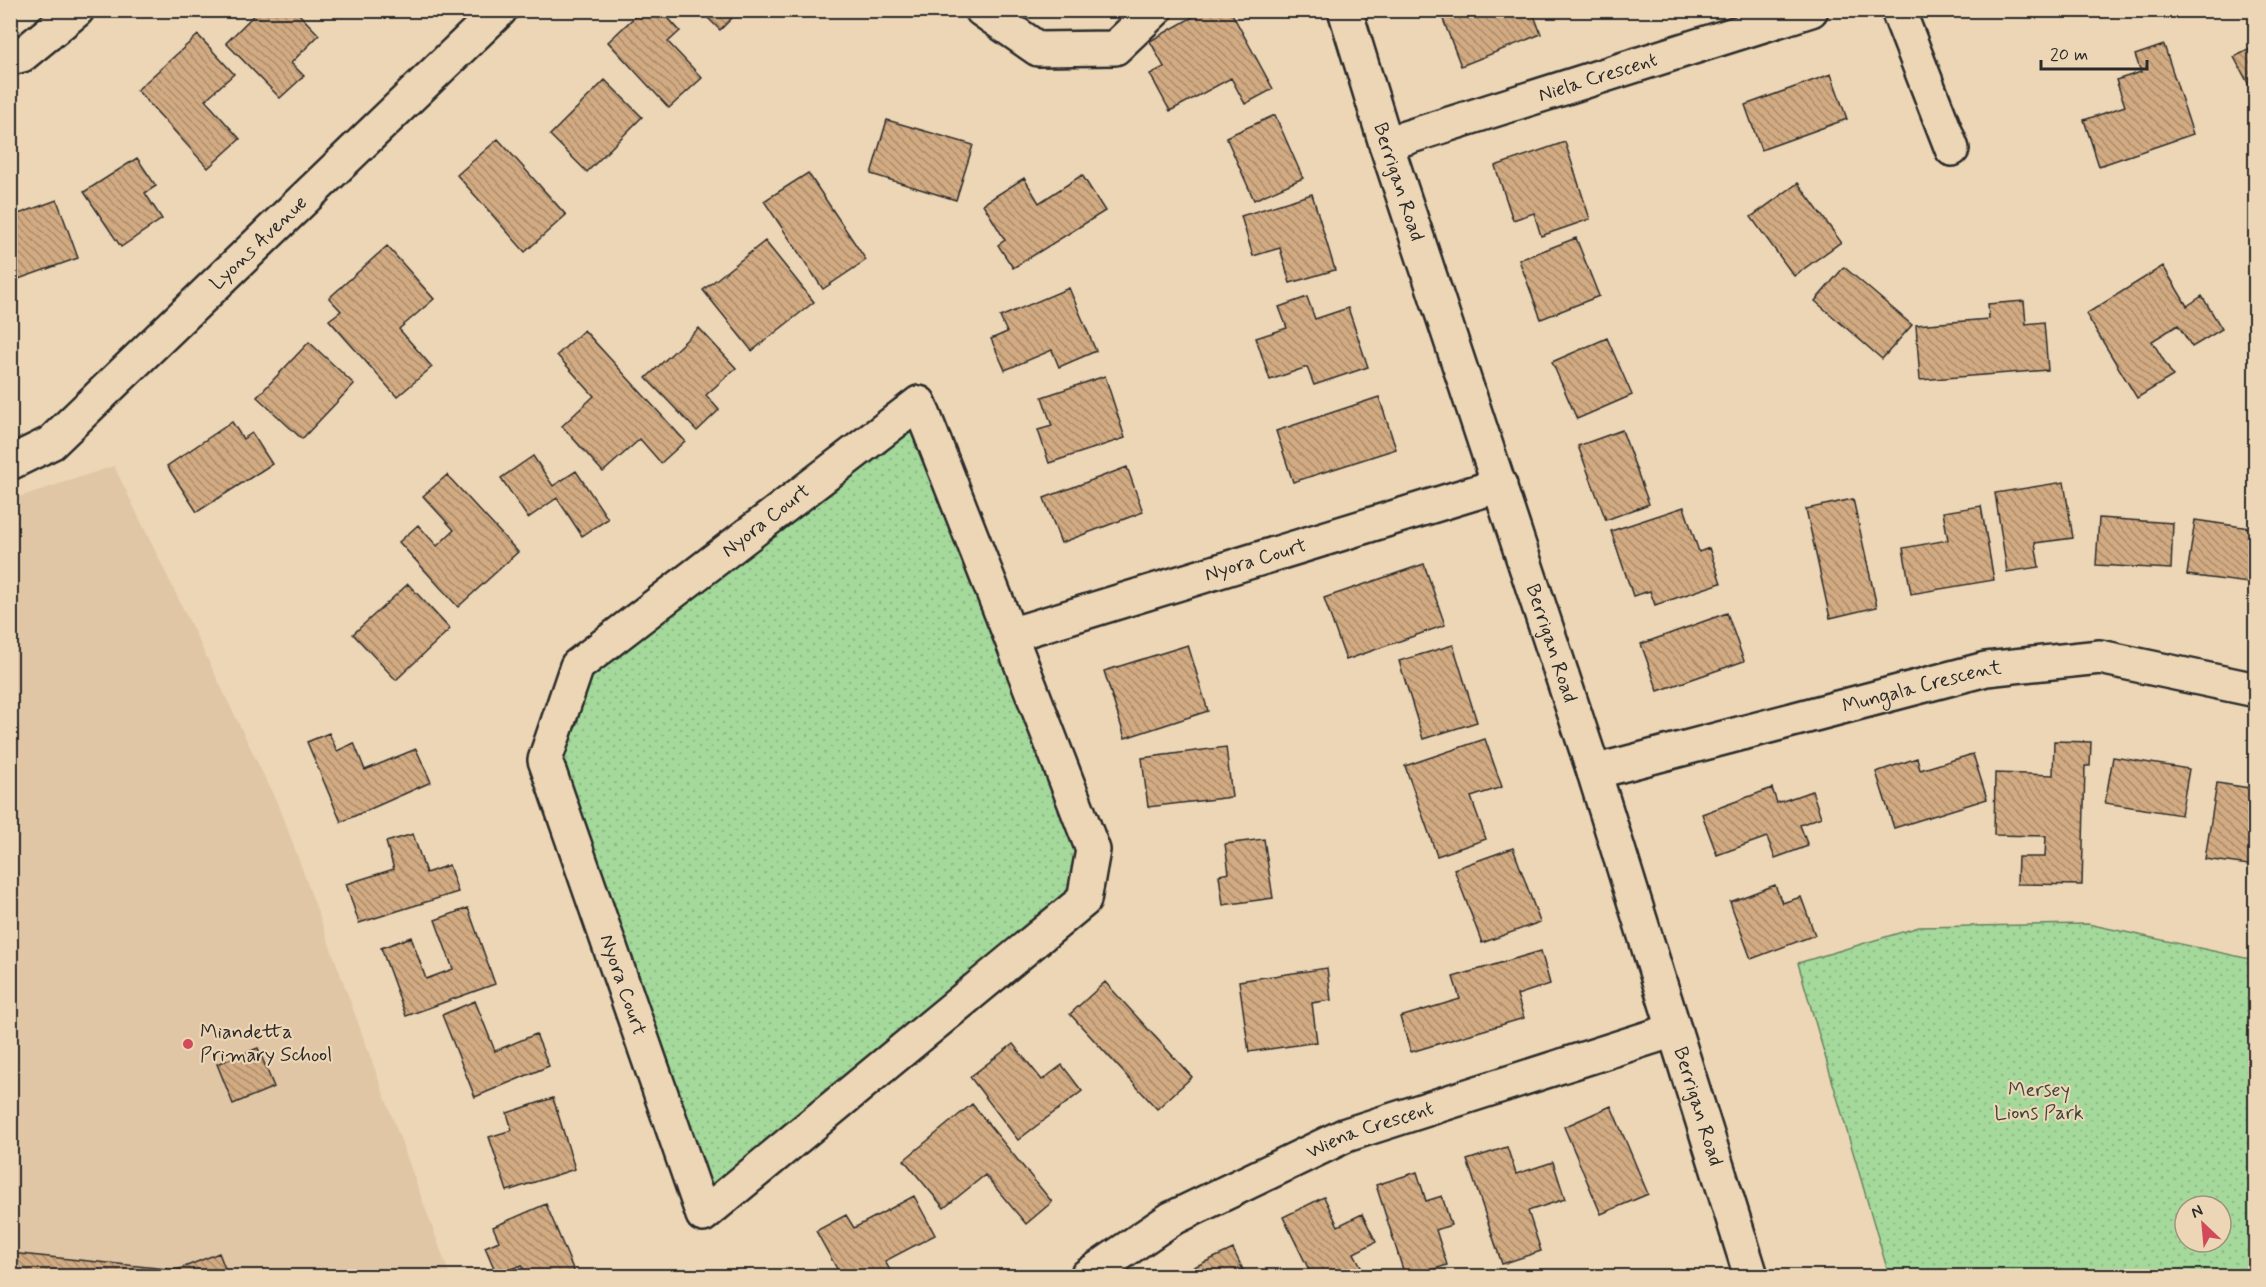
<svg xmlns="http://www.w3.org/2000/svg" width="2266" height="1287" font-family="Mynerve,sans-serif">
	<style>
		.built { fill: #e0c6a4 }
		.park { fill: url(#park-dots); stroke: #688263; stroke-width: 1.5; fill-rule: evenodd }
		.building { fill: url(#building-back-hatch); stroke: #2b2b2b; stroke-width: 1.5 }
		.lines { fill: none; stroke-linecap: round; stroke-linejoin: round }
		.minor-casing { stroke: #2b2b2b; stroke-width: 38 }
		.tertiary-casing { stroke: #2b2b2b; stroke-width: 38 }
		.minor { stroke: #ecd6b5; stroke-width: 33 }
		.tertiary { stroke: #ecd6b5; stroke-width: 33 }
		.poi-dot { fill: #d1495b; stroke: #ecd6b5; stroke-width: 2 }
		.labels { text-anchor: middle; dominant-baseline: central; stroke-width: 4.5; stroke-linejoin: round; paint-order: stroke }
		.street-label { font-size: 20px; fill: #2b2b2b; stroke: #ecd6b5 }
		.poi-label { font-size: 20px; fill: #2b2b2b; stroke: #ecd6b5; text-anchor: start }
		.park-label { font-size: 20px; fill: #3d453c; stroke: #ecd6b5 }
	</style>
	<defs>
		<pattern id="park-dots" width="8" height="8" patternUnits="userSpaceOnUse" patternTransform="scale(1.5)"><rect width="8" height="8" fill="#a4d99b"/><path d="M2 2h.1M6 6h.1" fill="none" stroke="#8dba86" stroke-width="1.8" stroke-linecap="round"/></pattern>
		<pattern id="building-back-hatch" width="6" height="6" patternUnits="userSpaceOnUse" patternTransform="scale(1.5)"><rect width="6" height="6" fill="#d2ab83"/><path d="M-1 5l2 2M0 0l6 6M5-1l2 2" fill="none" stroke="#ab8b6b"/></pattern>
	</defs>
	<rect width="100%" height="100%" fill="#ecd6b5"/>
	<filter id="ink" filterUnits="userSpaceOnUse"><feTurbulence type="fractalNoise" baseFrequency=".0167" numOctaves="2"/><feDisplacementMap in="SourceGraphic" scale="12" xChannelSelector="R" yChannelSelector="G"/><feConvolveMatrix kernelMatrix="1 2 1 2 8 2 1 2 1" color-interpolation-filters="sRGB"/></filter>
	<g filter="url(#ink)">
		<path class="built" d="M114,466L281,811L450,1276H11L10,500Z"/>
		<path class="park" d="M912,427L1081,848L1064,902L709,1189L560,762L590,669Z
			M2088,924L2255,960V1276H1903L1888,1272L1798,963L1919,927ZM2185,1206H2221V1242H2185Z"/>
		<path class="building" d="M259,10H295L319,35L291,63L304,76L280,98L226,43Z
			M642,10H661L680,31L668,42L702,78L669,108L608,42Z
			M700,10H740L720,30Z
			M1205,10H1230L1273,89L1245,104L1231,78L1170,111L1150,74L1164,67L1150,41Z
			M1449,10H1532L1541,34L1461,66L1441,14Z
			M198,35L234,74L205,100L240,139L208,168L137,90Z
			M2164,45L2193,134L2099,166L2084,120L2125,106L2116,80L2141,72L2135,55Z
			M2256,46V96H2255L2234,57Z
			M1831,74L1847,119L1761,150L1745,105Z
			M605,80L642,117L587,172L550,135Z
			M1275,115L1303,178L1254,200L1226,137Z
			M887,120L973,145L956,200L871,174Z
			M498,139L566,215L525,252L457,175Z
			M1565,142L1590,219L1541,236L1534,213L1513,220L1495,166Z
			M137,158L156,186L145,193L162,219L121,247L84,192Z
			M808,173L866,260L823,289L764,201Z
			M1082,175L1105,211L1013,268L998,245L1005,240L983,204L1024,178L1039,203Z
			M1798,183L1841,242L1794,276L1751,217Z
			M1312,194L1335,270L1290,283L1280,248L1253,256L1241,216Z
			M57,200L78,258L10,282V217Z
			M1576,238L1599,296L1541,319L1519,260Z
			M765,241L814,302L752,351L703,290Z
			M387,246L434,299L399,329L432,367L397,397L329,320L341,311L329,298Z
			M2163,266L2187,306L2202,296L2222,329L2192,347L2178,325L2152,341L2173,376L2137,398L2086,314Z
			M1844,267L1912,325L1882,359L1815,301Z
			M1069,288L1096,351L1059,367L1052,350L1005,370L991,339L1007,332L1000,317Z
			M1307,297L1315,319L1348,308L1368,367L1314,385L1307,367L1270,380L1256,338L1287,328L1279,307Z
			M2024,301L2026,324L2044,322L2048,370L1920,380L1916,325L1989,319L1988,304Z
			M699,328L736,368L706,395L719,410L697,431L646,378Z
			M584,330L685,441L661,463L640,439L603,472L562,426L594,396L557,355Z
			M1607,338L1632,395L1577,419L1552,362Z
			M309,342L354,384L302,439L257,397Z
			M1105,376L1125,438L1049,463L1038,430L1052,426L1042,397Z
			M1379,397L1396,449L1293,482L1276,431Z
			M232,422L243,439L252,433L272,464L197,512L167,466Z
			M1622,430L1649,504L1606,520L1578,446Z
			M533,456L553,486L576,471L608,519L582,536L557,498L528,518L501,478Z
			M1127,467L1143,512L1061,543L1044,498Z
			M447,475L518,552L458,607L399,542L418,525L437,546L454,530L423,496Z
			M2064,482L2073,538L2035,543L2039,567L2007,572L1995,493Z
			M1853,499L1877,607L1830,618L1806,509Z
			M1981,506L1994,580L1911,594L1903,548L1948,540L1943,512Z
			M1684,507L1699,552L1709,548L1721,583L1655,605L1650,591L1633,596L1611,531Z
			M2099,518L2173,523L2171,569L2096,565Z
			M2195,520L2256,529V584L2187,575Z
			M1424,564L1445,625L1346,660L1324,598Z
			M408,584L450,629L396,680L353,634Z
			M1727,613L1744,661L1658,691L1641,644Z
			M1188,645L1208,711L1125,738L1104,671Z
			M1453,645L1477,722L1423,739L1399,661Z
			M329,733L337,751L354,743L365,770L416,749L431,782L341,822L307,742Z
			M1485,739L1502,787L1471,797L1486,839L1437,856L1405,766Z
			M2054,741L2091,742L2090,766H2085L2082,885L2017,884L2018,857H2045L2046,836L1994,835L1995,773L2053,775Z
			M1226,747L1232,797L1148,807L1142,758Z
			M1973,754L1987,799L1894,828L1876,772L1917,758L1920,770Z
			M2113,757L2189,769L2181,815L2105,803Z
			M2217,783L2256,789V866L2205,859Z
			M1772,788L1777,803L1812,791L1821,817L1800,825L1808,846L1775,858L1767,837L1717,855L1702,814Z
			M413,834L426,873L449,865L458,892L359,923L346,884L394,869L386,842Z
			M1264,839L1273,898L1223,905L1219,875L1229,873L1225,844Z
			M1513,848L1540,922L1482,943L1454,869Z
			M1775,885L1782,903L1801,897L1815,935L1751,959L1730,902Z
			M468,908L495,984L406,1016L381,948L411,937L426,979L453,969L435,920Z
			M1541,951L1550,984L1517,995L1524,1018L1411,1052L1400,1017L1460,999L1453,977Z
			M1327,968L1331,1000L1312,1003L1317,1042L1249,1052L1239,981Z
			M1105,982L1192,1077L1157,1109L1070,1014Z
			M475,1001L495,1051L536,1034L549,1066L475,1097L442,1015Z
			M1013,1044L1042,1080L1062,1065L1082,1091L1018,1140L970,1077Z
			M258,1048L274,1087L233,1104L217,1064Z
			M553,1098L575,1169L507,1191L489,1137L512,1130L507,1113Z
			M972,1104L1052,1202L1026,1224L985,1175L944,1208L904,1160Z
			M1611,1106L1648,1194L1601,1214L1564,1127Z
			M1507,1147L1516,1174L1553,1162L1565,1199L1528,1211L1541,1251L1502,1264L1467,1160Z
			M1417,1172L1426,1201L1442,1196L1451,1225L1436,1230L1447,1265L1413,1276H1405L1376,1185Z
			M914,1196L935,1235L885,1261L893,1276H841L816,1231L846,1215L854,1228Z
			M1324,1197L1338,1226L1362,1214L1376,1242L1354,1253L1366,1276H1312L1283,1217Z
			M546,1204L576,1276H526L522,1265L497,1275L485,1247L499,1241L493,1227Z
			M1233,1249L1246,1276H1195L1192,1268Z
			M10,1253L177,1270L219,1253L228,1276H10Z"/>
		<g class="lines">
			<defs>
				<g id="minor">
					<path d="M982,10L1038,49L1115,48L1155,10"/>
					<path d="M1898,10L1952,149"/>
					<path d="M10,58L22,55L77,10"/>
					<path id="s1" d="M1386,144L1811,10"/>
					<path id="s2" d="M10,463L51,443L500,10"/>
					<path id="s3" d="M1010,635L919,403L577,666L545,760L703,1215L1084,900L1093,850L1010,635L1500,485"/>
					<path id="s4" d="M1594,772L1986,669L2100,657L2256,690"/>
					<path id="s5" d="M1087,1276L1171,1219L1346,1135L1674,1030"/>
				</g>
				<g id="tertiary">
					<path id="s6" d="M1345,10L1386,144L1594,772L1751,1276"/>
				</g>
			</defs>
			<use href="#minor" class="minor-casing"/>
			<use href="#tertiary" class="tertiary-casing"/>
			<use href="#minor" class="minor"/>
			<use href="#tertiary" class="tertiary"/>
		</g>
	</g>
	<circle class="poi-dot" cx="188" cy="1044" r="6"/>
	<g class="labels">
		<g class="street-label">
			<text stroke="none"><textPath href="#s1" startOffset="222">Niela Crescent</textPath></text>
			<text stroke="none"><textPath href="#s6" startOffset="180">Berrigan Road</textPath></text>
			<text stroke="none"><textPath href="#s2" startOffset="334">Lyons Avenue</textPath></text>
			<text transform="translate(766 521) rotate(-38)">Nyora Court</text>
			<text stroke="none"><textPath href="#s3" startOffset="2294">Nyora Court</textPath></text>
			<text stroke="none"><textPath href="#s6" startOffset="666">Berrigan Road</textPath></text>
			<text stroke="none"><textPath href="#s4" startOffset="339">Mungala Crescent</textPath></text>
			<text stroke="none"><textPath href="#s3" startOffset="1018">Nyora Court</textPath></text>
			<text stroke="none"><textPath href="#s6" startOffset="1152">Berrigan Road</textPath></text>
			<text stroke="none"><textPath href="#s5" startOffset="320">Wiena Crescent</textPath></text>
		</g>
		<g class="poi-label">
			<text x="200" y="1032">Miandetta<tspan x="200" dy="23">Primary School</tspan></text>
		</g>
		<g class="park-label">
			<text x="2039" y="1090">Mersey<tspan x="2039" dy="23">Lions Park</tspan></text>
		</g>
	</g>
	<rect width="2266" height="1287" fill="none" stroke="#ecd6b5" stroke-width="36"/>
	<rect x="18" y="18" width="2230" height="1251" fill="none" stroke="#2b2b2b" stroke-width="2" filter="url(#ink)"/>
	<g transform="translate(2203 1224) rotate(334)"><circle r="28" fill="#ecd6b5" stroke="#9f927e" stroke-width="1.5"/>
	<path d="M0-4.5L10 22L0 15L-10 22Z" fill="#d1495b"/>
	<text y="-9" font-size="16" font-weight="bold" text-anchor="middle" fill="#2b2b2b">N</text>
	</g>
	<path d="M2041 60v9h106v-9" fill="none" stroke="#2b2b2b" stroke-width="3"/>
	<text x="2050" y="60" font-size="18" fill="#2b2b2b" stroke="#ecd6b5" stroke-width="4.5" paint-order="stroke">20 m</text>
</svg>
